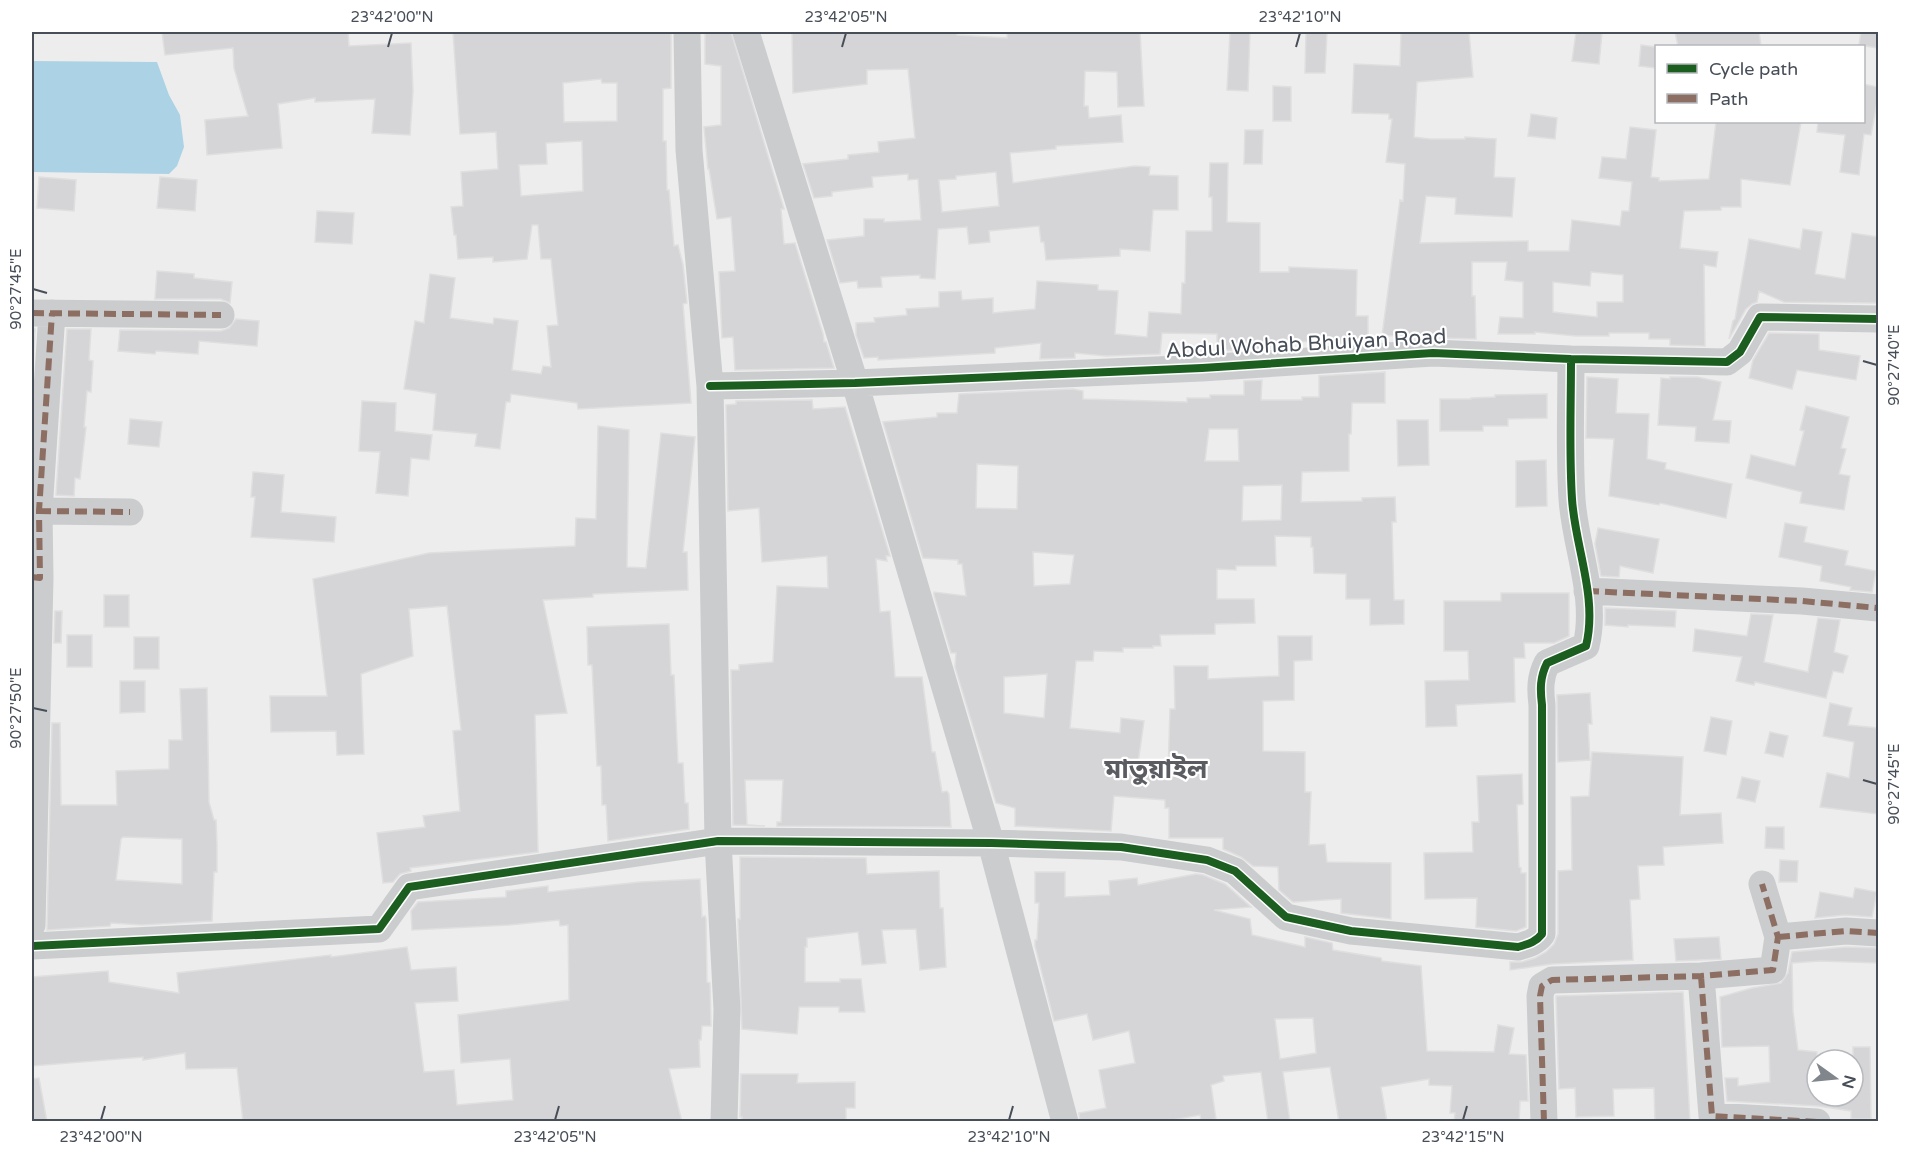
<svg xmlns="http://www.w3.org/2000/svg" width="1910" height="1153" font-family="'Varela Round','Noto Sans Bengali',sans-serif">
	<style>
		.water { fill: #acd3e5 }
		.building { fill: #d5d5d7; stroke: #dfdfe0; stroke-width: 1.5; fill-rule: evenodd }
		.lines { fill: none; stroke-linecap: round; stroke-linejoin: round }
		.minor { stroke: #caccce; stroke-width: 27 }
		.quiet { stroke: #8d6e63; stroke-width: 6; stroke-dasharray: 12 6; stroke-linecap: butt }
		.cycleway-casing { stroke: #fff; stroke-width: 11 }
		.cycleway { stroke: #1b5e20; stroke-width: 8 }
		.ticks { fill: none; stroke: #474e58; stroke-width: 2 }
		.labels { text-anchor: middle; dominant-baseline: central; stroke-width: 4.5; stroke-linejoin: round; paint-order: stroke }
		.street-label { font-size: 21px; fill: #474e58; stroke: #fff }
		.district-label { font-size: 27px; font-weight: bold; fill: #5a5c61; stroke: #fff }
		.neatline { fill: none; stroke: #474e58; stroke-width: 2 }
		.ticks-label { font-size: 15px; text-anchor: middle; fill: #474e58 }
	</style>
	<rect width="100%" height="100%" fill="#eeeded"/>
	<path class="water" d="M32,61L157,62L169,95L180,115L184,147L177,166L169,174L32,172Z"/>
	<path class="building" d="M162,32H348L349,46L411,43L413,91L410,135L372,133L375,99L315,102V98L278,104L282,148L207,155L205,120L248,116L234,68L233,48L165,55Z
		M453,32H671V88L663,89V141H666L667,190H669L674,246L678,245L683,265L687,303L683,304L691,403L578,409L577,403L511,394L510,402H506L500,449L475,446L477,434L433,430L436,394L404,389L415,321L424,323L430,274L455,278L450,318L493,324L494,318L518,321L512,370L541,374L543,366L551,367L547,326L558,325L551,259H541L538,225H532L527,259L493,262V257L458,259L456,235H454L451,207L463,206L461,172L498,169L496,132L460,134ZM601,79L602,83H617V121L564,122L563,83ZM582,141L583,191L521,196L519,165L547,164L546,143Z
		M705,32H731L784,209H781L784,244L795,243L823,334L824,342H826L834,368L735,370L733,337L722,338L719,272L735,271L731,217L717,219L709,169H708L704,127L721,125V66L705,64Z
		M792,32H957V35L1007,38V32H1140L1144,106L1118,107L1117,72L1085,71L1084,106H1088L1089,118L1121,115L1123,142L1056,146V149L1010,153L1013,183L1135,166L1150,167L1149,175L1178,176V210H1153L1150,251L1120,249V256L1046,260L1044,242H1041L1039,226L989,231L990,242L969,244L967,227L938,229L935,279L920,278V275L881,277L882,287L858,288L857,281L840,283L827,240L864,236V219H884V222L921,220L918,179L908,180V174L872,177L873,187L832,192V196L814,198L803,164L848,159V155L879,152L878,142L915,138L908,69L867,70V84L793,93ZM996,172L999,206L942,212L939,180L956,179V176Z
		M1230,32H1250L1248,91L1227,90Z
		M1306,32H1327L1325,73H1305Z
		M1401,32H1469L1473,77L1417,82L1414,137L1430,139H1465V137L1496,139L1494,177L1515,178L1512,217L1455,214L1456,198L1426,196L1420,243L1528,241V251H1569L1572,220L1620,226L1622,211H1629L1632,182L1599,178L1602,157L1626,159L1630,127L1656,130L1651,177L1659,178V181L1709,179L1716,122H1801L1790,185L1741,179V207H1721V210L1684,211L1680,248L1718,252L1716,267L1704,265L1705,346L1670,345V339H1649V333H1609V336H1576L1535,332V334H1498L1500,317L1523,318V282L1505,280L1507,262H1472V296H1475L1476,339L1446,338V334L1382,336L1400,200L1403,201L1405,164L1386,162L1392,119H1389V114L1352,113L1354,64L1400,66ZM1591,272L1623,275V302H1597V317L1553,312V282L1590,286Z
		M1576,32H1602L1599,64L1572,61Z
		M1675,32H1759L1761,46H1678Z
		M1861,32H1878V48L1859,45Z
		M1641,45L1656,47V68L1639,66Z
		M1863,84L1878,87V97L1871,135L1864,134L1859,175L1840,172L1845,135L1817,132L1818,122H1863Z
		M1273,86L1291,87V121H1273Z
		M1531,114L1557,118L1555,139L1528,136Z
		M1245,130H1263L1262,164H1244Z
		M1210,163H1228L1227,222L1260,223V272H1289V267L1357,270L1356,316H1368V336H1365V342L1331,344V342L1264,341V348L1217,351V334L1162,333L1160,354L1106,356L1075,353V358L1040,359L1041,343L995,348V353L878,360V357L864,358L856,335V323L875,322L874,318L907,315L906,309L939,307V292L961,291L962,300L993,298V313L1035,309L1037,281L1098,285V290L1118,291L1115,334L1147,337L1149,312L1181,314L1182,283H1185L1186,231H1212V197H1209Z
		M39,177L76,180L74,211L37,208Z
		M160,177L197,180L195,211L157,208Z
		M317,211L354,213L352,244L315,242Z
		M1803,229L1822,232L1815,274L1845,279L1852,233L1878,237V303L1784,302L1759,291L1757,302L1752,304L1746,309L1729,339L1733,321L1735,319L1749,239L1800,249Z
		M157,271L194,274V278L232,282L230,303L221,299H155Z
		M236,319L259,321L257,346L199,341L198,354L156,351L155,354L118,351L120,330L221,331L229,328Z
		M32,329H35L32,385Z
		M67,329H91L89,360L93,361L91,392L87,391L84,427H86L80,479L75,478L74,496L56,495Z
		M1769,333L1819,334V350L1860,356L1856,380L1797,370L1792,389L1749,378L1753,360Z
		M1385,372V403H1352L1351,434H1349V471L1302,472L1301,502L1362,501V498L1395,497L1396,522H1392L1394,600H1404V624L1370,625V599H1346V574L1314,573L1313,547H1311V537L1275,536L1276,566H1236V570L1217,569V599H1254L1255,623L1215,624V634L1160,635L1161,646H1153V648H1123V652L1094,651L1093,661H1076L1070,728L1120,733L1121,718L1144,721L1137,770L1168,772L1170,709H1175L1174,666H1208V679L1279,676L1278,636H1312V660L1294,661V700L1263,701V751L1305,752V792H1311L1309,845L1325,844L1327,862L1391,863V919L1341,913V899L1293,902L1279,890L1278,867L1253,866L1241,857L1223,849V838H1169V808H1165V800L1114,796L1111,831L1015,826V808L996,803L955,667L956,653H951L934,595V592L966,596L962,564H958V560L923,558L883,422L937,417V413H957L959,394L1073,389L1083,391V399L1187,402V398H1210V395H1244V381L1262,380L1261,400H1302V397H1319V376ZM1209,429H1238L1239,461H1205ZM977,464L1018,466L1017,509L976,508ZM1282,485L1281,520L1242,521L1243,486ZM1033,552L1074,555L1070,584L1034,586ZM1047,674L1044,718L1004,713V677Z
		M1587,377L1618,379L1616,413L1649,414L1647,459L1666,463L1665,469L1732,484L1726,518L1660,503L1659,505L1609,496L1614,439L1586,438Z
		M1670,377H1697L1721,382L1713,420L1731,421L1729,443L1695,441L1696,427L1658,425L1661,378L1670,379Z
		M1547,394V418L1508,419V426H1483V431H1440V399H1471V398L1495,397V395Z
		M812,400L813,409L845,407L890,556H886L887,561L876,559L880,612L890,611L895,677H922L932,752H935L942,792L947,791L949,794L951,827L777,826V822H781L783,780H745L747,825L765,826L733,825L731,670H739V665L773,662L777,586L828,588L827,556L762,562L759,508L728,511L726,405L736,404V401Z
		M362,401L396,403L395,431L432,435L429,460L411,458L408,496L376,493L380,452L359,451Z
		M1806,406L1849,417L1841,448L1846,449L1839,474L1850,476L1844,510L1800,503L1802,492L1746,478L1751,455L1795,466L1804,431L1800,430Z
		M130,419L162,422L159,447L128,444Z
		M1397,420H1428L1429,465L1398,466Z
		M598,426L629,430L627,567L646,568L661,433L695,437L683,552H687L688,590L593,594V597L543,600L567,713L535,715L538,852L410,868L411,871L400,874L393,882L383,883L377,833L425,827L423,816L460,811L453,731L461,730L447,606L409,609L413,656L361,674L364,754L337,755L336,731L271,732L270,696H327L313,579L429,553L575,546L576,518L596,519Z
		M1546,460L1547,506L1516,507V461Z
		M253,472L284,475L281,512L336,517L334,542L251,537L255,497H251Z
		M1785,523L1807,527L1804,542L1848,551L1845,565L1876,571L1872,592L1850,590L1851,587L1820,581L1822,566L1779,557Z
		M1598,528L1659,539L1653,573L1620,566L1619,577L1601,576L1595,544Z
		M1501,593H1569V636L1554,643H1524L1525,658H1514L1515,702L1456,705L1457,726L1426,727L1425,681L1469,680L1468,651H1444V601H1501Z
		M104,595H129V627H104Z
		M1605,608L1676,611L1675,627L1628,625V627L1605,625Z
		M55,611H62L61,643H54Z
		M1751,614L1773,615L1764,662L1808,672L1818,618L1840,620L1834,652L1848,656L1843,673L1833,671L1826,698L1755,682L1754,685L1736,681L1742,657L1693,651L1695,629L1747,636Z
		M669,624L671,675H674L678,763H683L685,803H688L689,829L608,841L606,805H602L601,766H597L592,665H588L587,627Z
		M67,635H92V667H67Z
		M134,637H159V669H134Z
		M120,681H145V712L120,713Z
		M207,688L209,802L214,820H216L217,846V872H214L212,921L142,925L111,923L110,926L47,930L52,723H60L61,805H117L116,771L169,769V740H182L180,689ZM123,837L182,839V884L116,880L121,839Z
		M1590,693L1592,724H1588L1590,760L1558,762L1557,695Z
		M1830,703L1852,708L1848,725L1878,728V814L1820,807L1827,773L1849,778L1854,742L1823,736Z
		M1711,717L1732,721L1726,755L1704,751Z
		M1770,732L1788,736L1783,757L1765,753Z
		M1592,752L1683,757L1680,815L1721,813L1723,843L1663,847L1664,865L1638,866L1640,899L1630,900L1633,960L1552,964L1510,970V962H1522L1535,958L1546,952L1554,944L1558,934V871L1572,870L1571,797L1589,796Z
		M1522,774L1523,804L1517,805L1519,867L1521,868V873H1526V927L1516,931L1476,927L1477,898L1425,899L1424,853L1473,852L1472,822H1479L1477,776Z
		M1742,777L1760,781L1755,802L1737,798Z
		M1766,827H1784V849L1765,848Z
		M740,857L866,858L867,874L939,871L940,908H943L946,967L920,970L916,929L882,930L886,963L862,965L858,932L807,938V947H805V982H840V979H861L865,1012H839V1007H799L797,1034L742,1029L738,919H740Z
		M1780,860L1798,861L1797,882H1779Z
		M1035,872H1065V897L1110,895L1109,881L1137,878L1138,885L1196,874L1203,875L1225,884L1251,907L1214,910L1250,919L1252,935L1305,947V937L1332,943L1333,950L1381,958L1382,961L1421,966L1427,1051L1494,1052L1498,1025L1514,1028L1509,1054L1526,1055L1528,1101H1520L1519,1122H1454L1455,1113H1450L1452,1086L1429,1085V1079L1381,1087L1387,1122H1339L1330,1067L1283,1072L1290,1122H1268L1261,1072L1223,1076L1224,1081L1211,1085L1216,1119L1201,1121L1200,1115L1161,1122H1080L1079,1113L1106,1108L1099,1070L1135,1063L1129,1031L1093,1040L1087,1014L1054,1021L1035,946V940H1037L1039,903H1035ZM1313,1018L1316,1053L1280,1059L1275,1019Z
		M700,879L702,917L705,916L706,919L707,982L710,983L711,1026H702L701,1040H699L700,1067L669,1069L682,1122H243L237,1068L186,1069L185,1053L143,1060V1057L32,1066V977L108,971L109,982L179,993L177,973L331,955V957L407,947L411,970L456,967L458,1001L415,1003L424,1072L454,1070L457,1105L513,1100L510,1059L461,1063L458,1015L569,1000L568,925L560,926L559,920L509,925L412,930L411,911L418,902L506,897V891L548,886V892L640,882Z
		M1855,888L1877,892L1872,917L1845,915L1815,918L1820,892L1853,898Z
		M1719,937L1721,959L1676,961L1674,939Z
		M1846,947L1878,948V963L1820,961L1792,963L1793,1011L1798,1050L1817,1052V1096H1853V1047H1870L1871,1119H1851V1111L1818,1106L1727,1101L1725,1078H1738V1086L1770,1082L1769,1046L1722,1047L1720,997L1752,988L1781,983L1788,973L1792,952Z
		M1683,992L1690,1122H1655L1654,1088L1613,1089L1614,1116L1576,1117L1575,1088L1559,1089L1556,996Z
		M741,1074H798L797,1083L855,1082V1108H846V1122H742V1117H740Z
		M39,1078L47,1122H32V1079Z"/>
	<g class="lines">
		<path class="minor" d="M687,32L689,150L710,386L718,841L727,1009L724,1122
			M746,32L855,383L991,843L1065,1122
			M32,313L221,315
			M710,386L855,383L1202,368L1433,353L1571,359L1727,362L1740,352L1760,317L1878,319
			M39,511L130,512
			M32,577L40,578L39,511L52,313
			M1587,591L1802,601L1878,608
			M32,925L40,578
			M1778,937L1846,931L1878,933
			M32,946L379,929L409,887L718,841L991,843L1121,847L1207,860L1235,871L1286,917L1351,931L1518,947C1528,944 1536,942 1542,934V705C1540,689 1540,677 1547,663L1586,646C1598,597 1575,547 1572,499C1569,453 1571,406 1571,359
			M1701,976L1712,1116L1817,1122
			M1544,1122L1540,996L1542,986L1552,980L1701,976L1773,970L1778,937L1762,884"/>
		<path class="quiet" d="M32,313L221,315
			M39,511L130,512
			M32,577L40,578L39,511L52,313
			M1587,591L1802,601L1878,608
			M1778,937L1846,931L1878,933
			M1701,976L1712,1116L1817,1122
			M1544,1122L1540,996L1542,986L1552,980L1701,976L1773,970L1778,937L1762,884"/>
		<defs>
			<path id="cycleway" d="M710,386L855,383L1202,368L1433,353L1571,359L1727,362L1740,352L1760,317L1878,319
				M32,946L379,929L409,887L718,841L991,843L1121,847L1207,860L1235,871L1286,917L1351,931L1518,947C1528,944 1536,942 1542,934V705C1540,689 1540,677 1547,663L1586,646C1598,597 1575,547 1572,499C1569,453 1571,406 1571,359"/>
		</defs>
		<use href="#cycleway" class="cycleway-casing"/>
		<use href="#cycleway" class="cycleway"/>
	</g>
	<path class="ticks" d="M388,47L392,33M842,47L846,33M1296,47L1300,33M33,289L47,293M1863,361L1877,365M33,708L47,711M1863,780L1877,784M101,1120L105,1106M555,1120L559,1106M1009,1120L1013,1106M1463,1120L1467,1106"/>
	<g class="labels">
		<g class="street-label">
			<text transform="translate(1306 344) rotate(-3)">Abdul Wohab Bhuiyan Road</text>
		</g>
		<g class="district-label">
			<text x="1156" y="769">মাতুয়াইল</text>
		</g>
	</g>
	<rect width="1910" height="1153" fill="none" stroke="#ffffff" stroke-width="66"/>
	<rect x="1655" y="45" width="210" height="78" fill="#ffffff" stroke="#b5b8bc" stroke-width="1.5"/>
	<rect x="1667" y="64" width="30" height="9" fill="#1b5e20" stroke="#b5b8bc" stroke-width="1.5"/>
	<text x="1709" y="75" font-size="18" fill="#474e58">Cycle path</text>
	<rect x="1667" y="94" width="30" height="9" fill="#8d6e63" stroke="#b5b8bc" stroke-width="1.5"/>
	<text x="1709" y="105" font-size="18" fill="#474e58">Path</text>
	<g transform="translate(1835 1078) rotate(105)"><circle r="28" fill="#ffffff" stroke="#b5b8bc" stroke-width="1.5"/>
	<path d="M0-4.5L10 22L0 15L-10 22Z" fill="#81868c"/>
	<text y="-9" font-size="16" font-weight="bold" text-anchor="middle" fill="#474e58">N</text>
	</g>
	<rect x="33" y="33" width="1844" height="1087" class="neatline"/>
	<g class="ticks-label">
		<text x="392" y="22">23°42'00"N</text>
		<text x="846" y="22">23°42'05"N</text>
		<text x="1300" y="22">23°42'10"N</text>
		<text transform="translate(16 289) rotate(-90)" y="5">90°27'45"E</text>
		<text transform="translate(1894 365) rotate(-90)" y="5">90°27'40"E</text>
		<text transform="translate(16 708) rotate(-90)" y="5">90°27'50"E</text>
		<text transform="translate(1894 784) rotate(-90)" y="5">90°27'45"E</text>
		<text x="101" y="1142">23°42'00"N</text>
		<text x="555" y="1142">23°42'05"N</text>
		<text x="1009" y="1142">23°42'10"N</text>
		<text x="1463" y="1142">23°42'15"N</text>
	</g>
</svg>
